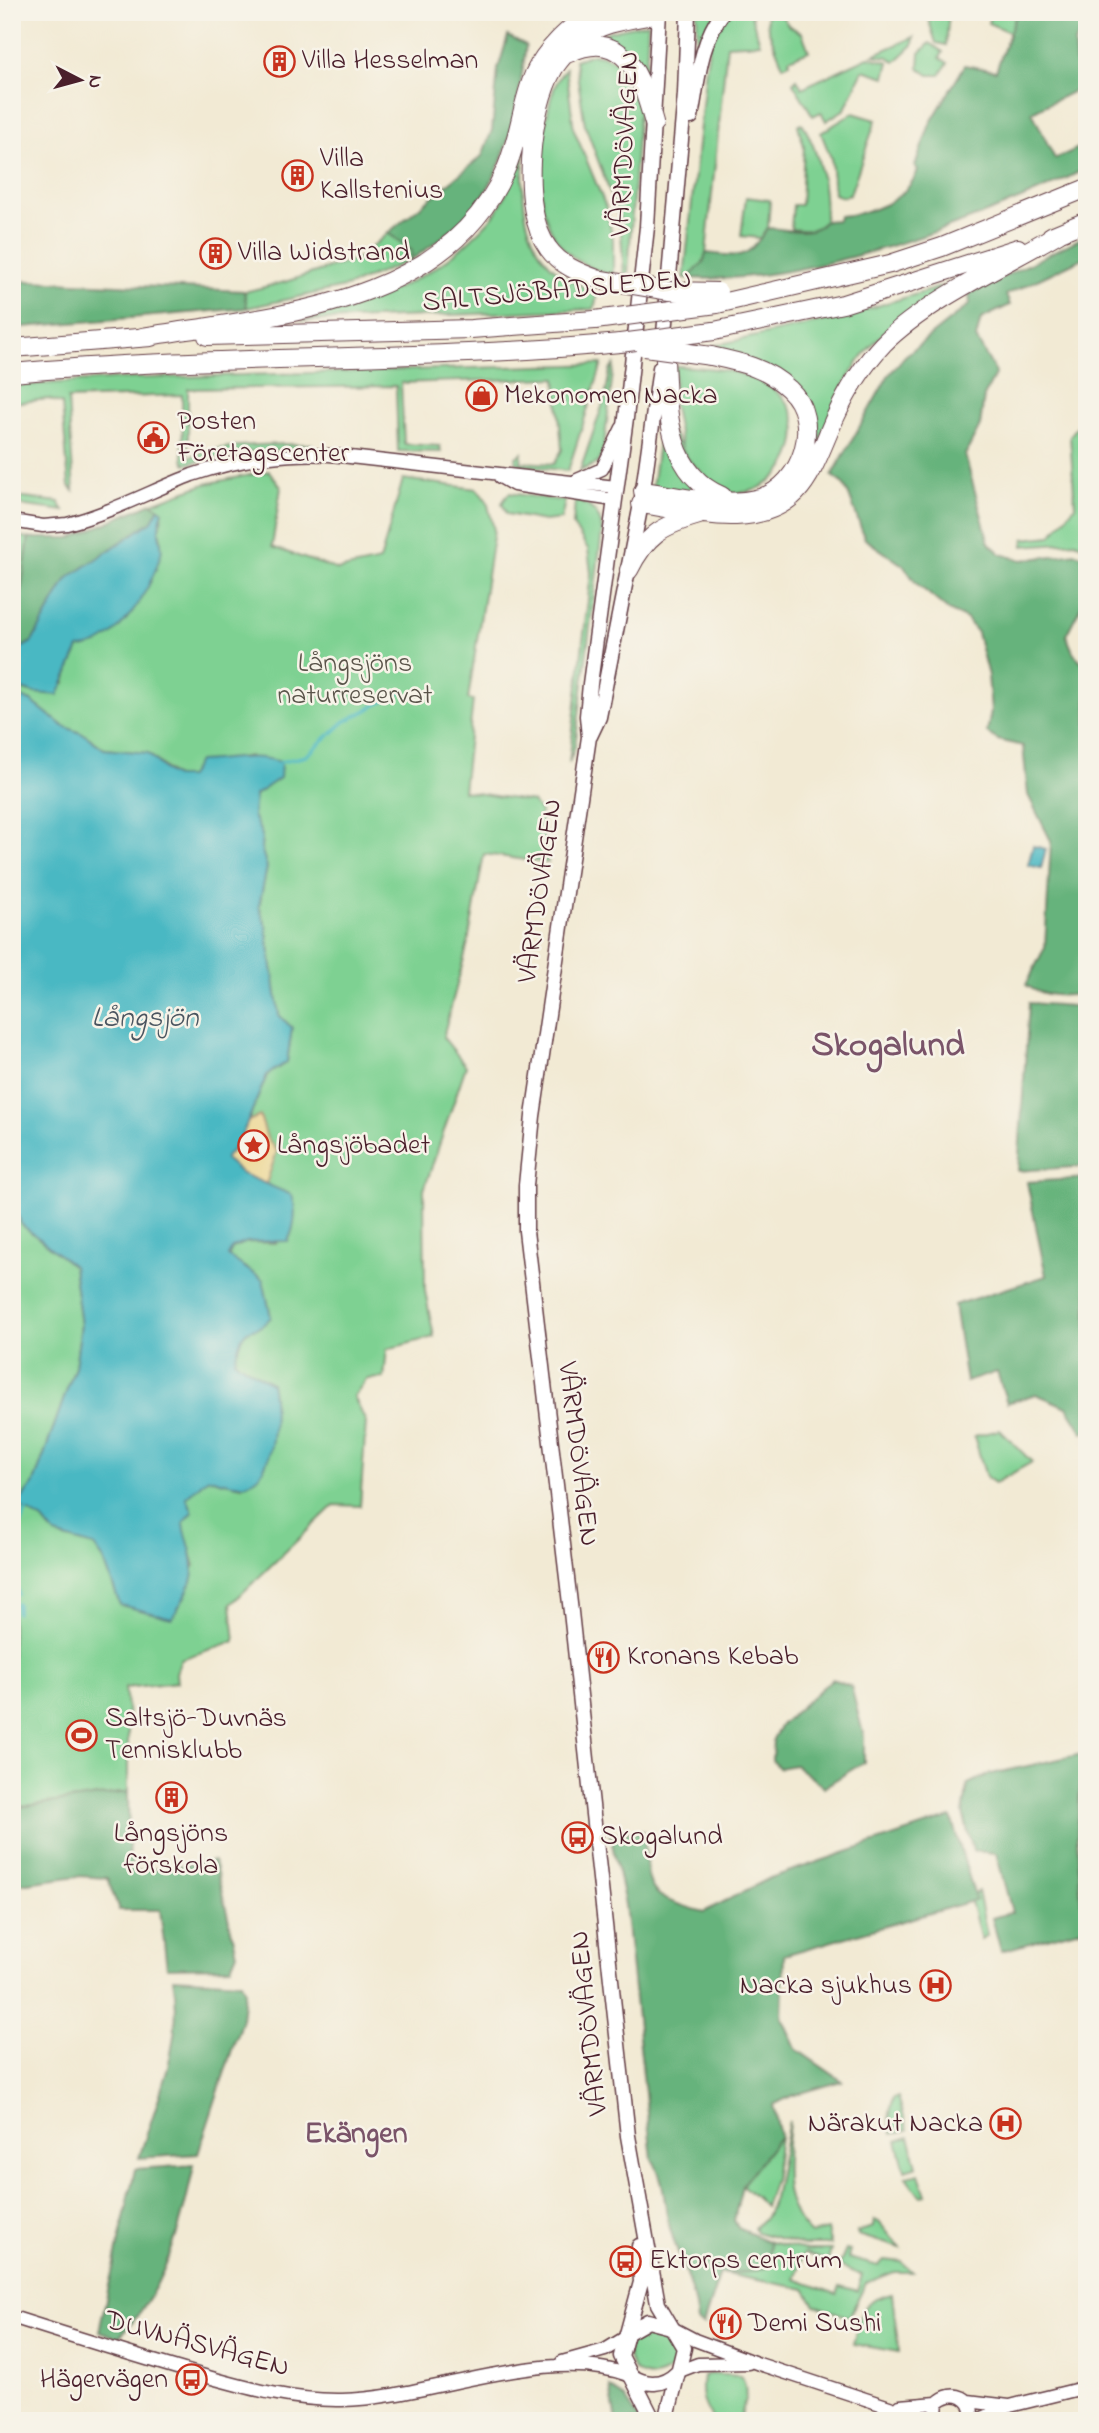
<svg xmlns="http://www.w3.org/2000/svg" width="1099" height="2433" font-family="'Indie Flower',sans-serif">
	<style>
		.green { fill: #7ed192; stroke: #64785e; stroke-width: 2 }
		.forest { fill: #66b37c; stroke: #586954; stroke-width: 2 }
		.sand { fill: #eeda9e; stroke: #9c7c64; stroke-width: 2 }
		.water { fill: #4ab8c3; stroke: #4a6c77; stroke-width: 2 }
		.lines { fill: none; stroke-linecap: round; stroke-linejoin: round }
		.stream { stroke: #4ab8c3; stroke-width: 3.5 }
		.tertiary-casing { stroke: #633d44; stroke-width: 15 }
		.secondary-casing { stroke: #633d44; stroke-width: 17 }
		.motorway-casing { stroke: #633d44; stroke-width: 20 }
		.tertiary { stroke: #fff; stroke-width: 12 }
		.secondary { stroke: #fff; stroke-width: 14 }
		.motorway { stroke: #fff; stroke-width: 18 }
		.motorway-bridge-casing { stroke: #633d44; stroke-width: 20; stroke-linecap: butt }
		.motorway-bridge { stroke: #fff; stroke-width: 18 }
		.labels { text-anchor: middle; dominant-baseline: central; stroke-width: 5; stroke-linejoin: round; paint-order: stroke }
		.poi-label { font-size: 28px; fill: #4a1f2b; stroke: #f7f3e8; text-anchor: start }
		.street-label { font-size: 28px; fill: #4a1f2b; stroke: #f7f3e8 }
		.park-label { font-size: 28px; fill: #5a544a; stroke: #f7f3e8 }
		.water-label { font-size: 30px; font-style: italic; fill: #4a5560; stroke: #f7f3e8 }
		.neighbourhood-label { font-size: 30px; font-weight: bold; fill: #7a5469; stroke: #f7f3e8 }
		.district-label { font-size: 35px; font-weight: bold; fill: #7a5469; stroke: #f7f3e8 }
	</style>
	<rect width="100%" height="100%" fill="#f7f3e8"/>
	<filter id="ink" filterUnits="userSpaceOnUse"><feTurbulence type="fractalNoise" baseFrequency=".0143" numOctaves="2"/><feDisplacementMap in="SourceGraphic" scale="14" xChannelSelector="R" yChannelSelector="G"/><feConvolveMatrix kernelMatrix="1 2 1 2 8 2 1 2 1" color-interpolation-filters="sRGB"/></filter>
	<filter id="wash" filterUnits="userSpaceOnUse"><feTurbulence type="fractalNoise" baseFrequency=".00686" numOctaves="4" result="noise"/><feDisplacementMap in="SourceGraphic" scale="28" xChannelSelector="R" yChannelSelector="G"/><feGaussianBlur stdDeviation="1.57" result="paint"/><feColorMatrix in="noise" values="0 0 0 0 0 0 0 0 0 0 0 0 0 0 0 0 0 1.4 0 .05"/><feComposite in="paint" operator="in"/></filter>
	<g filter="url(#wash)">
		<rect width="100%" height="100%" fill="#f2ead4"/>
		<path class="green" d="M697,12H717L697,46Z
			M729,12H750L760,43L727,45L706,253L703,263L688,278H684L706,68L710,42Z
			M766,12H779L789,26L802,33L809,51L789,59L790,63L783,66L768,29Z
			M926,12H949L946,45L936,43Z
			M991,12H1017L1011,33L988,23Z
			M648,23L646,74L590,40L610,31Z
			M914,37L913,45L895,62L888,57L873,55Z
			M930,43L943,52L940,58L948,63L940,75H929L919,68L920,53Z
			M593,54C619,58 627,69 640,91L628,275H624L620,220L585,125L575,60Z
			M868,57L889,62L885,77L863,70L845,109L826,121L821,112L813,116L793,83L797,79L802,88Z
			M566,68L574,130L606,207L613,239V275C538,258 533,192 545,128C548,108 552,84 566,68Z
			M853,113L876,120L850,194L843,197L834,194L831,158L821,133Z
			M802,123C821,155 825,185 825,221C815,233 806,231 791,229L793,205H801L804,146L798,125Z
			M526,130C522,178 515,241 560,273C572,281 585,287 597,296L594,309L301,321C364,303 425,285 472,238C485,226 498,213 505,196C514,176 519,152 526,130Z
			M746,197L770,200L768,228L760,238L741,236Z
			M388,233L412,251L411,260L349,286L247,308L244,292L285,282L359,258Z
			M964,280C869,332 851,357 813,458L815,427L804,396L711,350V346L834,319Z
			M602,364L568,471L521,465L516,462V457L522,453L521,462L554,464L562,450L556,378L401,383L404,444L440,446L441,452L398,451L396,386L188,389V458C225,442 271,445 312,444V449L241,452L186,464L183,459L182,395L68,399L74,491L69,486L62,404L49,399L12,403V386L115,379Z
			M614,365L603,453L598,463L580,471L605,398L610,370Z
			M675,366C710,368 751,369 778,393C813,423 792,479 751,491C740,494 730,492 719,490L683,454L673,402Z
			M662,414L709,496L652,488Z
			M1087,414V547L1075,542L1023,546L1024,539L1051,536L1075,506L1070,436Z
			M269,471L281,487L272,547L338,570L380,561L403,479L477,489L487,501L494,530L468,699L473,700L463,791L533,802L540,812L548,863L484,854L468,943L443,1037L466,1066L424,1190L425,1291L434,1337L387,1349L384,1378L367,1379L354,1397L366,1422L360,1506L334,1505L231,1604L235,1641L181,1659L176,1673L177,1682L125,1688L128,1718V1792L12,1808V1195L21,1224L73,1266L81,1325L75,1367L34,1483L17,1505L43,1520L55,1535L94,1546L104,1560L120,1605L195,1566C189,1545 176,1516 187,1495C191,1488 202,1483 208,1478L242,1486C241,1456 228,1360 240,1337C247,1325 263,1328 271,1317L263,1280L228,1256L232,1248L247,1242L276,1243L242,1174L248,1121L267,1075L287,1062L292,1028L279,1015L266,926L259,906L267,867L261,848L262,835L253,816L255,795L279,778L249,756L228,760L189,777H175L148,753L105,749L85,735L63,726L31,701L17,696L12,698V686L34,693L65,683L71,660L79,648L161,540L159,531L163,511L152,503L205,484Z
			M12,493L15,497L59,502L64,511L18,505L12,502Z
			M509,493L565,501L561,519L544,521L507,514L502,503Z
			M575,501C591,504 601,515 602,531L575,746L569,763L591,573L588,549L573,525Z
			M17,536L29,538L12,653V584Z
			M1000,1430L1032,1462L995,1483L986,1477L974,1436Z
			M978,1891L987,1935L981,1939L971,1902L976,1900L974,1893Z
			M898,2097L908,2130L892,2134L889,2119L893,2098Z
			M789,2121C786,2163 777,2203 811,2234L827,2230L831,2245H803L756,2232L754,2228L766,2217L774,2198Z
			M780,2136L774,2180L765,2206L742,2185Z
			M909,2137L917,2166L905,2170L897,2141Z
			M919,2174L926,2195L920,2196L906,2177Z
			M874,2220L879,2222L900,2248L858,2235L857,2232L873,2227Z
			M770,2242L806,2250H831L828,2261L804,2253L795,2279L837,2294L840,2286L857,2291L862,2275L839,2266L846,2250L850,2251L848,2258L878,2266L884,2260L902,2262L913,2272H894L866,2283L849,2317L815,2305L805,2289L720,2273L753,2272L769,2266Z
			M892,2294L899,2352L853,2344C861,2314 858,2301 892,2294Z
			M628 2353a24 24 0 1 1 48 0a24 24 0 1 1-48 0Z
			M709,2374L740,2376C751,2388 743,2406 740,2421H714C703,2406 700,2394 703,2376Z"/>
		<path class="forest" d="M1017,12H1087V20L1074,44L1078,89L1032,112L1055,159L1087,144V168C987,220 801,286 688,278L703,263L706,253C746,257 744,260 768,228C787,229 812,237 825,221L838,220L839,216C870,214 906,202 918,170L915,166L930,124L965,65L996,71Z
			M508,36L526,45C519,102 508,174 467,216C450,233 430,247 411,260L412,251L388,233L482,156L492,130L498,69Z
			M1087,235V256L1006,295L1010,305L981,319L976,338L996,373L984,396L980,426L965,455L989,543L1001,554L1022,560L1076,553L1087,557V595L1066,635L1074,654L1087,667V994C1064,996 1044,998 1026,985L1045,947L1051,841L1028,795L1023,746L998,740L987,733L991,711L988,676L977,633L967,619L948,610L916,583L904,566L865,539L849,495L843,484L832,476L888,376L905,356L970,304L969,294Z
			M32,281L244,291L247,308L12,328V282Z
			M152,503L159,508L152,521L67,579L32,642L12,653L29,538H72Z
			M1029,1003L1087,1007V1166L1018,1171Z
			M1087,1178V1431L1083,1433L1067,1407L1036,1394L1007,1403L997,1372L966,1382L954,1305L1046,1276L1027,1182Z
			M832,1679L851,1686L864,1737V1762L824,1787L795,1765L779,1768L772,1760L773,1739L781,1725Z
			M1082,1754L1077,1837L1081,1904H1087V1927L1001,1951L992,1918L1012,1912L996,1853L973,1851L963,1813L968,1784L987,1775Z
			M128,1792L129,1854L134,1872L214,1861L237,1953L231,1967L167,1968L160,1910H119L107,1878L78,1876L12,1885V1808Z
			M951,1817L976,1900L784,1955L782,2017L796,2049L842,2081L791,2096L773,2105L780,2136L742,2185L734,2220L738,2228L770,2242L769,2266L753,2272L720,2273L703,2325L697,2322C694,2289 681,2263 671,2232C663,2207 667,2183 652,2159L625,1905L610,1834L644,1831C649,1892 642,1895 704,1912L770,1878Z
			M173,1978L241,1982L245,1991L242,2019L198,2154L139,2158C157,2100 185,2039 173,1978Z
			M194,2165C182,2224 164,2294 118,2338L99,2331L135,2169Z
			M610,2388L625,2398L640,2421H616Z"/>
		<path class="sand" d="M260,1116L267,1138L277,1151L266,1184L242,1174L225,1159L240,1140L248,1121Z"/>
		<path class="water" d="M159,508L163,511C161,518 158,526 159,533C160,540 163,546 161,554C151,589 118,647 79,648L58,695L34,693L12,686V653L32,642L67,579L152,521Z
			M17,696L31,701L63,726L85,735L104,749L148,753L167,772L175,777H189L198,761C227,760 253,753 281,762L280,778L255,795L253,816L262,835L261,848L267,867L259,906L266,926L279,1015L292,1028L287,1062L267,1075L240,1140L225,1159L242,1174L292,1195C297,1210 295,1227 288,1241L247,1242L232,1248L228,1256L263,1280L271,1317C253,1340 244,1314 235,1361L271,1383C276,1407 277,1476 246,1484C236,1487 220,1480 208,1478L186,1497L193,1512L183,1523C197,1571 199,1575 172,1618L120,1605L104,1560L94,1546L55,1535L43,1520L17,1505L34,1483L75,1367L81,1325L73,1266L21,1224L12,1195V698Z
			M1033,846L1046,849L1041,868L1028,865Z"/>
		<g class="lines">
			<path class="stream" d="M332,733L344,722L401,692
				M281,762L306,756L329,735
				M12,1540L26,1511
				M12,1570L18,1594
				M17,1613V1604"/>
		</g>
	</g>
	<g filter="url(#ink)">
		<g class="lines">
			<defs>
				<path id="tertiary" d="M500,477L514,485L614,500
					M577,480L602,469L622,428
					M12,521L43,526L67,524C110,513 151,491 192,475C238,459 293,451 341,456L616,487
					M12,2317C75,2337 138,2357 201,2375C248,2388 292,2401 342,2400C429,2399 550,2343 631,2376
					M672,2328L695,2340L759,2364L932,2421
					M562,2362L605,2350L623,2339
					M677,2372L698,2364L748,2363
					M968,2401L1009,2406
					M900,2406L937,2403
					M935,2421L937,2403C953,2387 977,2398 971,2421
					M976,2421L1010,2406L1087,2387"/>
				<path id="secondary" d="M659,12L647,227L626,418L590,684L587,716L589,737L533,1116L526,1185V1231L571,1612L628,2136L658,2304L684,2348L666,2421
					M691,117C698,80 700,42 723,12
					M663,345L685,94L688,12
					M590,736L599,717L641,504L660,368
					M639,2246L641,2282L621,2356L654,2421
					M627,2333L648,2321L671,2327
					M631,2376C647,2386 663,2386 677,2372"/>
				<path id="motorway" d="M569,53C627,26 642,81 654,123
					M1051,236L1087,221
					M597,279C578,272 560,265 548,248C519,209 530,108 554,68C561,58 569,49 579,40C599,22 632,19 658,14
					M717,304L890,264L942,247L1087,188
					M714,331L843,304L1018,248
					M207,336L471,329L595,320
					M142,337C270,316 445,307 505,171C519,140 521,105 534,74C546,48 568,30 590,12
					M664,341C668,396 661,471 722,496
					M12,348L151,337
					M12,373C215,354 418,362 620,343
					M643,491C679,496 724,508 760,498C803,485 823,420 789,389C767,368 740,362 711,356
					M641,504C672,508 705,517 736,516C803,513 811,472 834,420C847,392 862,366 883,344C927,300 1005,265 1059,233
					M629,570C647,534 661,526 699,515"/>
			</defs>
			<use href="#tertiary" class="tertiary-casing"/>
			<use href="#secondary" class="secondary-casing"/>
			<use href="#motorway" class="motorway-casing"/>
			<use href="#tertiary" class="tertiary"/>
			<use href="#secondary" class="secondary"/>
			<use href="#motorway" class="motorway"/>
			<defs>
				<path id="motorway-bridge" d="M597,279L668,291L718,292
					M595,320L717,304
					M620,343L714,331
					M645,347L711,356"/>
			</defs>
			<use href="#motorway-bridge" class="motorway-bridge-casing"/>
			<use href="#motorway-bridge" class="motorway-bridge"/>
		</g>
	</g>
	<defs>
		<symbol id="building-ring" viewBox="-11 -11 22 22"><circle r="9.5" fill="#f7f3e8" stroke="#c8321e" stroke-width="1.5"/><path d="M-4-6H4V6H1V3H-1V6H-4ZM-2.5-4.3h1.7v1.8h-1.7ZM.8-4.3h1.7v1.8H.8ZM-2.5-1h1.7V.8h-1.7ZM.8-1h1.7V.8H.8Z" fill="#c8321e"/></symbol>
		<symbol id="shop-ring" viewBox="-11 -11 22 22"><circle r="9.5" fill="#f7f3e8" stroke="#c8321e" stroke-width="1.5"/><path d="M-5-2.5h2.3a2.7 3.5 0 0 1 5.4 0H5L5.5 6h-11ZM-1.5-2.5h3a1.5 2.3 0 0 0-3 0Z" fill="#c8321e"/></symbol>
		<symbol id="civic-ring" viewBox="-11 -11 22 22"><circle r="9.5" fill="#f7f3e8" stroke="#c8321e" stroke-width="1.5"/><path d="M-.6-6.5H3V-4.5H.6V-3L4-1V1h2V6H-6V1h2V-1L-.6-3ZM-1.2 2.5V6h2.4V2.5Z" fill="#c8321e"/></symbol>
		<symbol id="sight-ring" viewBox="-11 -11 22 22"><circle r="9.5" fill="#f7f3e8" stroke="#c8321e" stroke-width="1.5"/><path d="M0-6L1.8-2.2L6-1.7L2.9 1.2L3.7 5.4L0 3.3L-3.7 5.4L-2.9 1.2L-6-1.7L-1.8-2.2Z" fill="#c8321e"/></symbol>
		<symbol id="restaurant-ring" viewBox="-11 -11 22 22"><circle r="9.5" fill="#f7f3e8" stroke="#c8321e" stroke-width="1.5"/><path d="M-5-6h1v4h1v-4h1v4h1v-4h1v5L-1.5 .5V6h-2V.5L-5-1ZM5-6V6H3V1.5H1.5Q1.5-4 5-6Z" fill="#c8321e"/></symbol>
		<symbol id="stadium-ring" viewBox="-11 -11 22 22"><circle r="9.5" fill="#f7f3e8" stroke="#c8321e" stroke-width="1.5"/><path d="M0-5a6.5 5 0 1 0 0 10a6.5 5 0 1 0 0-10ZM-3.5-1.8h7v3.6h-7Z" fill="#c8321e"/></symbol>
		<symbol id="bus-ring" viewBox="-11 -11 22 22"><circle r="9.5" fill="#f7f3e8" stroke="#c8321e" stroke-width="1.5"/><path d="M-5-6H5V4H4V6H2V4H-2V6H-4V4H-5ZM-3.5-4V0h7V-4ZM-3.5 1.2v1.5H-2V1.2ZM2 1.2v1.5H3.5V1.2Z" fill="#c8321e"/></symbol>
		<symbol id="hospital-ring" viewBox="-11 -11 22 22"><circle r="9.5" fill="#f7f3e8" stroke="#c8321e" stroke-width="1.5"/><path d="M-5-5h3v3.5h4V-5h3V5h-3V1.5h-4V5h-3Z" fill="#c8321e"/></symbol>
	</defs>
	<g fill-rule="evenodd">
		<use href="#building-ring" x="262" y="44" width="35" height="35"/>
		<use href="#building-ring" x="280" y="158" width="35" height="35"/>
		<use href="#building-ring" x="198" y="236" width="35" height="35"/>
		<use href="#shop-ring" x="464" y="378" width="35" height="35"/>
		<use href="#civic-ring" x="136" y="420" width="35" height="35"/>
		<use href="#sight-ring" x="236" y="1128" width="35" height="35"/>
		<use href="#restaurant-ring" x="586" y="1640" width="35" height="35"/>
		<use href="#stadium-ring" x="64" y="1718" width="35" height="35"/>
		<use href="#building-ring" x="154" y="1780" width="35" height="35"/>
		<use href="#bus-ring" x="560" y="1820" width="35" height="35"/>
		<use href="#hospital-ring" x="918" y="1968" width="35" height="35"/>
		<use href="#hospital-ring" x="988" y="2106" width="35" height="35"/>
		<use href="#bus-ring" x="608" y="2244" width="35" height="35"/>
		<use href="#restaurant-ring" x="708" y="2306" width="35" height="35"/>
		<use href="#bus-ring" x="174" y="2362" width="35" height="35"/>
	</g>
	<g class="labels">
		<g class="poi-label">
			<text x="302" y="61">Villa Hesselman</text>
			<text x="320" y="159">Villa<tspan x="320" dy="32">Kallstenius</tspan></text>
			<text x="238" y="253">Villa Widstrand</text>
			<text x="504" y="396">Mekonomen Nacka</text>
			<text x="177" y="422">Posten<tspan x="177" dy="32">Företagscenter</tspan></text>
			<text x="277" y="1146">Långsjöbadet</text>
			<text x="627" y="1657">Kronans Kebab</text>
			<text x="105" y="1719">Saltsjö-Duvnäs<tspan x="105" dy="32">Tennisklubb</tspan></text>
			<text x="171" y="1834" text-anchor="middle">Långsjöns<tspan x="171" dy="32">förskola</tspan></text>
			<text x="600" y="1837">Skogalund</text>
			<text x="912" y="1986" text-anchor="end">Nacka sjukhus</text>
			<text x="983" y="2124" text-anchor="end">Närakut Nacka</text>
			<text x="649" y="2261">Ektorps centrum</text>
			<text x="748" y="2324">Demi Sushi</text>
			<text x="168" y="2380" text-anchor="end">Hägervägen</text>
		</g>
		<g class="street-label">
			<text transform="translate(626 144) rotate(-87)">VÄRMDÖVÄGEN</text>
			<text transform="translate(557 292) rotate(-5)">SALTSJÖBADSLEDEN</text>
			<text transform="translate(541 891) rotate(-82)">VÄRMDÖVÄGEN</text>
			<text transform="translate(577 1454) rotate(83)">VÄRMDÖVÄGEN</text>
			<text transform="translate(590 2023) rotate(-96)">VÄRMDÖVÄGEN</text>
			<text transform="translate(197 2345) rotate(15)">DUVNÄSVÄGEN</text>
		</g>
		<g class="park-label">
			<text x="355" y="664">Långsjöns<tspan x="355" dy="32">naturreservat</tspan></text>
		</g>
		<g class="water-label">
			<text x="145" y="1019">Långsjön</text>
		</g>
		<g class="neighbourhood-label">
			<text x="356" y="2135">Ekängen</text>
		</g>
		<g class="district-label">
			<text x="888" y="1046">Skogalund</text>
		</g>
	</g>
	<rect width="1099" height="2433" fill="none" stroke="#f7f3e8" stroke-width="42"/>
	<g transform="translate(80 80) rotate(96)" stroke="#f7f3e8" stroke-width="5" paint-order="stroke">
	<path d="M0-5L12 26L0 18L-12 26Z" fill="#4a1f2b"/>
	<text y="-10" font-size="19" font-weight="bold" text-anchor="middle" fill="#4a1f2b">N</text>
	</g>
</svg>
